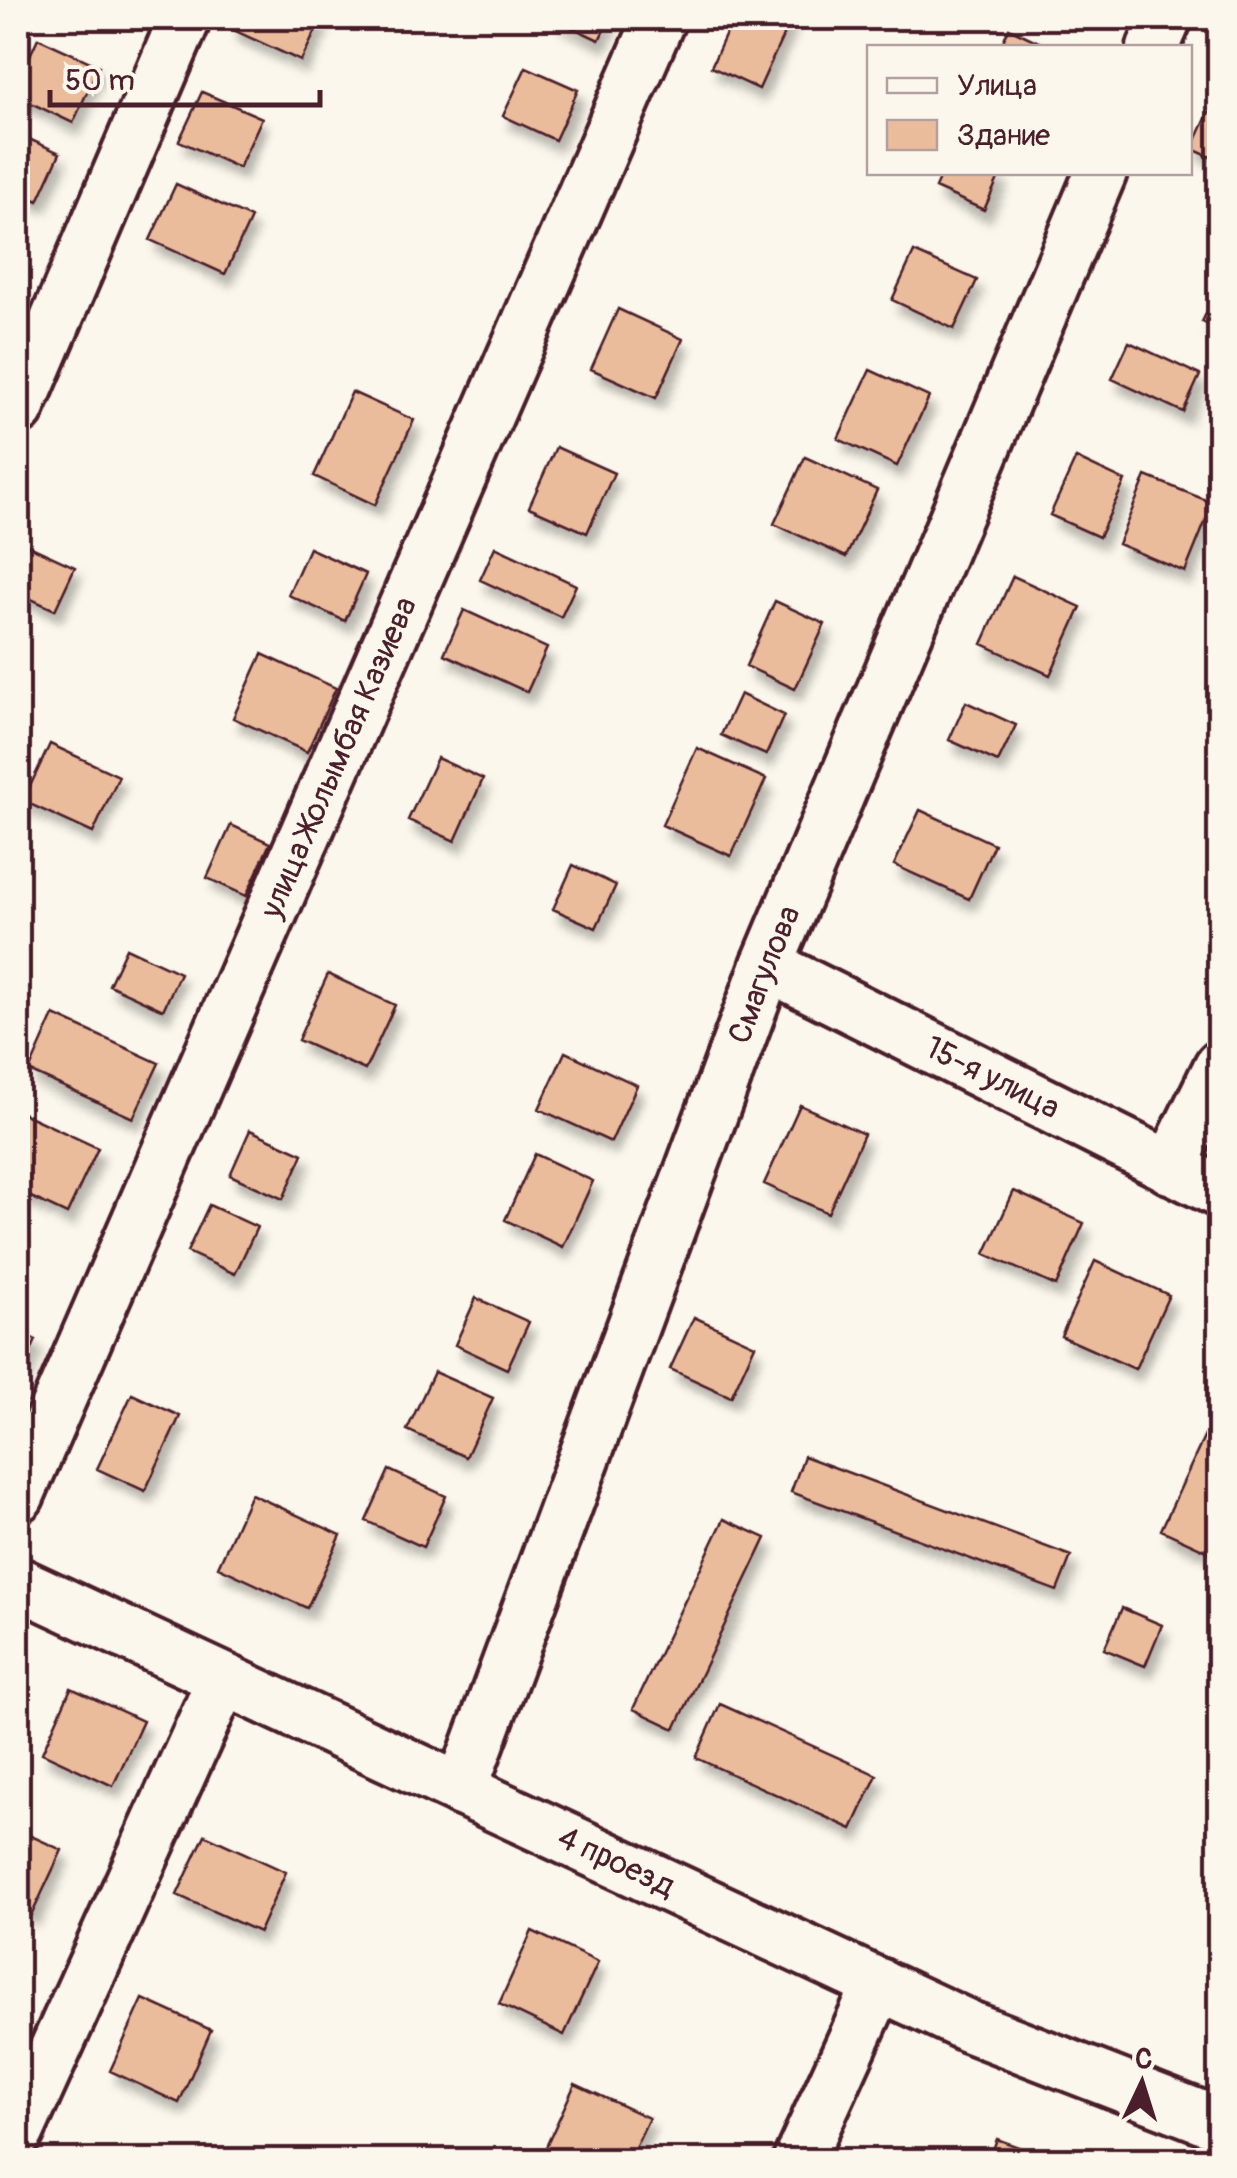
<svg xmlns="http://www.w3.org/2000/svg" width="1237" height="2178" font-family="Pangolin,sans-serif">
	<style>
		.building { fill: #ebbc9b; stroke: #4a1f2b; stroke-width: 2.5; filter: url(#shadow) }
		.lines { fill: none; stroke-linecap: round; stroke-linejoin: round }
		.minor-casing { stroke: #4a1f2b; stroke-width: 58 }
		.minor { stroke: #fbf7ec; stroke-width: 50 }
		.labels { text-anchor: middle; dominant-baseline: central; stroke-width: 10; stroke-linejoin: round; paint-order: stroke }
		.street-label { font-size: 32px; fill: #4a1f2b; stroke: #fbf7ec }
	</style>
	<defs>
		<filter id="shadow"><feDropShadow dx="6" dy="11" stdDeviation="5" flood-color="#0004"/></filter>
	</defs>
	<rect width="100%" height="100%" fill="#fbf7ec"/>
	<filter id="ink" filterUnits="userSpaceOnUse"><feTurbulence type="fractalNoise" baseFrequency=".01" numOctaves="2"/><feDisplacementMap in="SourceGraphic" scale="20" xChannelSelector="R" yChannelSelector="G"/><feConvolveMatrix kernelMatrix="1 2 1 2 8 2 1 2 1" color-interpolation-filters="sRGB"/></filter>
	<g filter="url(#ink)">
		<path class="building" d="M236,18H322L301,61L231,29Z
			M552,18H610L599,40Z
			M733,18H791L759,89L711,67Z
			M1009,28L1051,48H1000Z
			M38,38L99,66L73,123L18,97V82Z
			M526,67L578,90L555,140L503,116Z
			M1220,88V161L1192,149Z
			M202,92L262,118L239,168L179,141Z
			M18,134L60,153L38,201L18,192Z
			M942,172H1001L984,210L935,188Z
			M176,184L251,218L225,274L150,240Z
			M914,252L977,280L954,329L892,300Z
			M1220,284V330L1202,322Z
			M618,309L683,339L656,398L591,369Z
			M1129,342L1200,375L1183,412L1112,379Z
			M870,370L929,397L897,466L838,439Z
			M352,392L414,420L375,505L314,476Z
			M556,447L614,473L587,533L529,507Z
			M805,457L877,490L846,557L774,524Z
			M1076,458L1125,481L1099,537L1050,515Z
			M1146,476L1213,503L1185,572L1118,544Z
			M18,541L75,567L55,610L18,593Z
			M495,547L576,585L561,617L480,580Z
			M309,548L366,574L345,621L288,595Z
			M1013,576L1081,607L1050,675L982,644Z
			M775,601L825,624L795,689L746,666Z
			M464,610L547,648L527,692L444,654Z
			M262,654L336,688L307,752L233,718Z
			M740,694L784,715L766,755L721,735Z
			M966,702L1016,725L998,762L949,740Z
			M50,744L119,776L93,833L23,801Z
			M697,748L766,779L731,856L662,825Z
			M437,758L483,779L455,841L408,820Z
			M920,810L994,844L969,899L894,865Z
			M231,825L270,843L246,896L207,878Z
			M573,865L616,885L596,928L553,909Z
			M126,948L180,973L163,1010L109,985Z
			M328,974L395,1005L365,1070L298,1040Z
			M54,1015L159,1063L133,1118L29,1071Z
			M565,1052L637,1085L611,1142L539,1109Z
			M800,1105L864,1134L828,1213L764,1184Z
			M18,1111L98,1148L67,1214L18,1191Z
			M250,1130L303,1154L283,1199L230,1175Z
			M535,1154L593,1181L563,1247L505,1220Z
			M1014,1191L1084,1223L1056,1286L985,1254Z
			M209,1205L257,1227L235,1274L187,1252Z
			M1095,1261L1169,1295L1135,1369L1061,1336Z
			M476,1298L529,1322L507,1369L455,1345Z
			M694,1317L755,1345L731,1397L670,1369Z
			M18,1332L36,1340L18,1381Z
			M434,1372L493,1398L466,1457L407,1430Z
			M132,1394L180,1416L145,1491L97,1469Z
			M1220,1403V1557L1161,1530Z
			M804,1456L1071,1556L1057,1591L791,1492Z
			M389,1470L446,1496L423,1547L366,1521Z
			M251,1494L341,1535L307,1608L218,1567Z
			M724,1519L766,1538L675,1729L633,1709Z
			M1122,1608L1162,1625L1145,1666L1104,1649Z
			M71,1688L143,1721L113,1786L42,1753Z
			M720,1704L877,1775L852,1829L696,1758Z
			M18,1830L62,1850L32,1914L18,1907Z
			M205,1835L286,1872L259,1932L177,1895Z
			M532,1931L598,1962L564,2035L499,2004Z
			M143,1999L211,2030L179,2103L110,2071Z
			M575,2084L649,2118L629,2160H540Z
			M997,2139L1053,2160H989Z"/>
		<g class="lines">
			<defs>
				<g id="minor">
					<path d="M1153,48L1166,18"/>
					<path d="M18,409L185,18"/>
					<path id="s1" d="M767,965L1220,1192"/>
					<path d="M1170,1168L1220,1066"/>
					<path id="s2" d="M18,1496L660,18"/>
					<path id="s3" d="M18,1583L970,2027L1220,2124"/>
					<path id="s4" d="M461,1790L767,965L1101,172"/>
					<path d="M18,2132L223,1679"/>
					<path d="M799,2160L879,1984"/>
				</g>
			</defs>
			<use href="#minor" class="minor-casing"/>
			<use href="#minor" class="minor"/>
		</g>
	</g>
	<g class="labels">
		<g class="street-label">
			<text stroke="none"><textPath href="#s2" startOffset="805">улица Жолымбая Казиева</textPath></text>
			<text stroke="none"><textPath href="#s4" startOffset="870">Смагулова</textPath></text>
			<text stroke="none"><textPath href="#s1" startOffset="252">15-я улица</textPath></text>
			<text stroke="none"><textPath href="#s3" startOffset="660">4 проезд</textPath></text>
		</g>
	</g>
	<rect width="1237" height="2178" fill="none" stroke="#fbf7ec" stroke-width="60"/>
	<rect x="30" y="30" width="1177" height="2118" fill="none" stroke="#4a1f2b" stroke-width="4" filter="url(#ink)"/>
	<rect x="867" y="45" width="325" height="130" fill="#fbf7ec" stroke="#b4a19f" stroke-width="2.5"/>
	<rect x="887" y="78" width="50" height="15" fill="#fbf7ec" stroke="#b4a19f" stroke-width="2.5"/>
	<text x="957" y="95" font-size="30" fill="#4a1f2b">Улица</text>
	<rect x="887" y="120" width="50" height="30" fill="#ebbc9b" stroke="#b4a19f" stroke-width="2.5"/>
	<text x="957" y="145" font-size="30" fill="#4a1f2b">Здание</text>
	<g transform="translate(1142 2083) rotate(4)" stroke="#fbf7ec" stroke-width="8" paint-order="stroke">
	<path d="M0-8L18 38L0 25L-18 38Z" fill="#4a1f2b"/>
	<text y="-15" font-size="28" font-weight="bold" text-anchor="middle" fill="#4a1f2b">С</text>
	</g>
	<path d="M50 90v15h270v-15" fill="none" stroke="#4a1f2b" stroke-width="5"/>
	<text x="65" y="90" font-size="30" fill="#4a1f2b" stroke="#fbf7ec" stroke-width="8" paint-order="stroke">50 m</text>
</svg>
